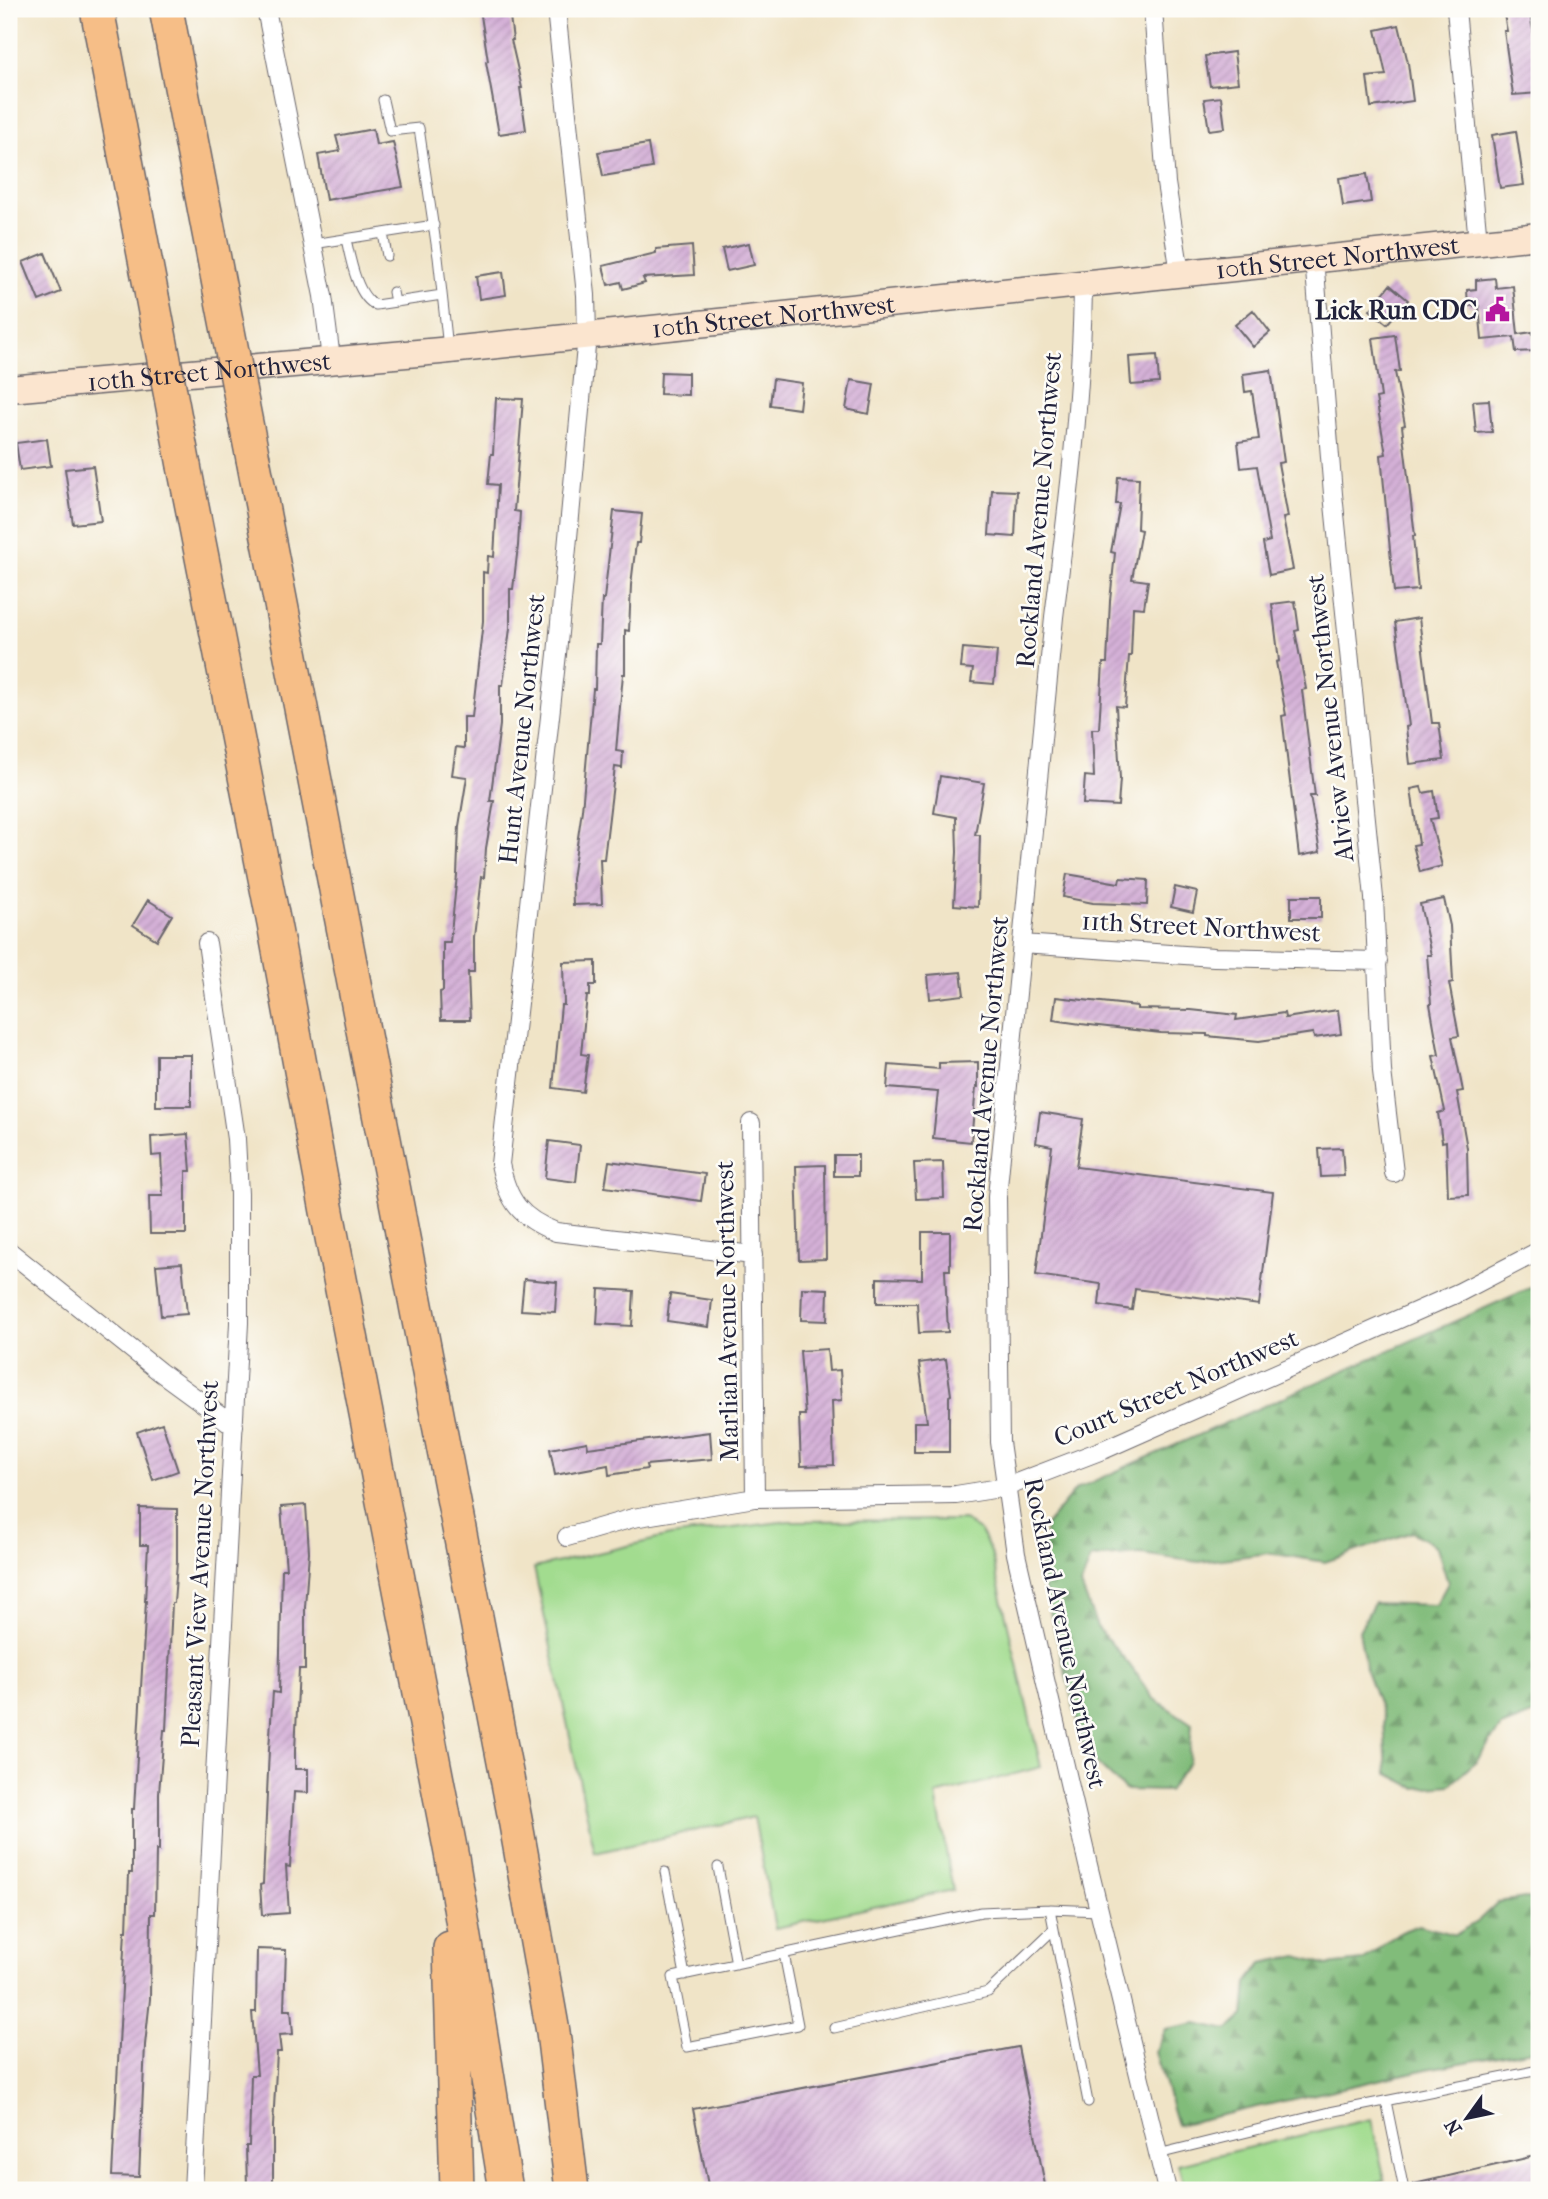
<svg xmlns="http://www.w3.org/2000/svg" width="1548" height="2199" font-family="'IM FELL French Canon',serif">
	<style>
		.green { fill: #a2dc8f; stroke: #627f65; stroke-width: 2 }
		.forest { fill: url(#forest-firs); stroke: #526f5a; stroke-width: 2 }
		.building { fill: url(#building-hatch) }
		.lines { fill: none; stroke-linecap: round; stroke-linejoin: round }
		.service-casing { stroke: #6a666c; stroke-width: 11 }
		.minor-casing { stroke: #6a666c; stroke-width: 20 }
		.secondary-casing { stroke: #6a666c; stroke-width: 29 }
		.motorway-casing { stroke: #6a666c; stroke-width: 36 }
		.service { stroke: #fff; stroke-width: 9 }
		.minor { stroke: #fff; stroke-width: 18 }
		.secondary { stroke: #fbe5cf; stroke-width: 26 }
		.motorway { stroke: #f6be87; stroke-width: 33 }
		.motorway-bridge-casing { stroke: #6a666c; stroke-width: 36; stroke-linecap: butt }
		.motorway-bridge { stroke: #f6be87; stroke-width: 33 }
		.labels { text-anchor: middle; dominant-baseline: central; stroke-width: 5; stroke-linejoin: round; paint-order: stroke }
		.street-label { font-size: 26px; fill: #22223b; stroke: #fdfcf7 }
		.poi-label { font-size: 26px; font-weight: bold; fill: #22223b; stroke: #fdfcf7; text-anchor: end }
	</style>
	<defs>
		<pattern id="forest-firs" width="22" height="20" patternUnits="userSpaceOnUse" patternTransform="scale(1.75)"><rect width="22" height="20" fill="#81bc7a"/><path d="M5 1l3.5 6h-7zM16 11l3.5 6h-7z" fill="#699865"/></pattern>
		<pattern id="building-hatch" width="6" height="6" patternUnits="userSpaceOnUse" patternTransform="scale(1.75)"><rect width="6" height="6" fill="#d4b0d7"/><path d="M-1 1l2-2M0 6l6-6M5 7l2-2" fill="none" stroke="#b697b9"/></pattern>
	</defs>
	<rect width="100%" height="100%" fill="#fdfcf7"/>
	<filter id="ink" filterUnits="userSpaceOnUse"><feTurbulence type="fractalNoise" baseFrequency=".0143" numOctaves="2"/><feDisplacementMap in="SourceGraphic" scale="14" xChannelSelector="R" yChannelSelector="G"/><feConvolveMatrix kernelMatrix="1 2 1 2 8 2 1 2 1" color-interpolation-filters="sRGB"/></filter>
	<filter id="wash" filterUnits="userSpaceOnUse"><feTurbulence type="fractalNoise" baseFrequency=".00686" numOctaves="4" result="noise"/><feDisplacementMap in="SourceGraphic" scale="28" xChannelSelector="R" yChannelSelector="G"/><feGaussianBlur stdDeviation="1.57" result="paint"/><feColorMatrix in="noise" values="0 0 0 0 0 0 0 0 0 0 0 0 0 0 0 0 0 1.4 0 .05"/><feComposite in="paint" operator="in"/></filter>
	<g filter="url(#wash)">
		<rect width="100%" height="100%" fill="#f0e4c7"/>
		<path class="green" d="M964,1520L980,1531L991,1552L1041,1767L936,1795L953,1890L775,1928L754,1817L595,1853L534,1568L670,1536L789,1521Z
			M1371,2119L1385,2180L1366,2185L1367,2190H1185L1178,2164Z"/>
		<path class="forest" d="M1539,1284V1712L1501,1727L1476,1761L1450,1785L1416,1788L1387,1773L1384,1719L1367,1673L1359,1631L1374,1603L1436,1605L1448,1583L1437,1547L1412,1532L1325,1562L1269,1553L1199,1562L1141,1554L1091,1558L1081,1585L1097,1627L1129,1664L1153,1698L1192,1724L1189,1762L1168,1791L1125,1790L1085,1752L1040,1571L1046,1525L1076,1489Z
			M1525,1898L1539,1899V2049L1427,2069L1177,2125L1155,2052L1166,2029L1197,2023L1228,2030L1244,2016L1247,1983L1262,1963L1298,1956L1327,1965L1363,1961L1398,1933L1419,1925L1455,1935L1478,1921L1498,1902Z"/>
		<g id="blocks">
			<path class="building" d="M480,9H509L513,40H511L522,88H520L526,130L499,134L486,62L488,61Z
				M1503,9H1529L1537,51L1539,93L1513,95L1504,31H1507Z
				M1399,25L1408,63L1413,101L1371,107L1367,77L1386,75L1376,30Z
				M1234,52L1238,83L1210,86L1205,56Z
				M1221,97L1225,128L1209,130L1204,99Z
				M373,129L376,145L393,142L403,187L326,200L318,155L340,151L336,136Z
				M1516,131L1524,185L1500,188L1492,135Z
				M648,144L652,168L603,176L598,152Z
				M1367,174L1371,202L1343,206L1339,178Z
				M749,243L754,265L727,271L722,249Z
				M692,246L694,275L643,278L645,283L623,289L621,282L608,285L603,266L656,253V249Z
				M45,253L61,292L39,301L23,262Z
				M503,272L506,295L479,299L476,276Z
				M1495,278L1496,288L1513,286L1518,334L1533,332L1535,351L1516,352L1514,337L1482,340L1479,306H1468L1467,290L1476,289V280Z
				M1390,285L1408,300L1387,324L1370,310Z
				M1253,310L1270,332L1253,347L1235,325Z
				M1395,335L1400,371L1395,372L1405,425L1402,426L1415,536H1413L1418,590L1394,592L1381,455L1386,454L1376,398L1381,397L1373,338Z
				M1157,355L1159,383L1131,385L1129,357Z
				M1271,370L1284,462L1278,463L1288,517L1283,518L1293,570L1269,575L1263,543L1270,541L1257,466L1241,468L1238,442L1259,439L1252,391L1245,392L1243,374Z
				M661,372L688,373V395L660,394Z
				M773,379L802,383L799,409L770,405Z
				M851,380L874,384L869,414L846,409Z
				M496,398L523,399L514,511L520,512L518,546L513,589H510V628L503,685H500V725L490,801H494L486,848L484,878L481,877L474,937V972H468L470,1020H441L440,992L443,991V942H450L457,875L459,826L467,777L452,775L456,747L464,748V717H472L483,621V572L487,573L488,556L494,557L498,485L488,484L491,454H493Z
				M1489,400L1492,432L1476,433L1473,401Z
				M47,439L51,466L20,470L16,443Z
				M93,466L101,521L73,524L65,469Z
				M1118,477L1139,478L1137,529L1141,530L1132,579L1148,581L1144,608L1133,607L1131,656H1129L1125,707L1116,706L1120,779L1118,806L1083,804L1085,776L1094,777L1092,729H1099L1103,663H1107L1110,601L1115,553L1111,552L1120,504H1116Z
				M992,490L1017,491L1015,537L989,535Z
				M614,511L642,514L639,543H636L631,585L629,631L625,630V674H623L616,751L623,752L622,768L615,767L604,859H600L602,904L573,905L572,879L582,810L593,689H595L596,644H600L602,599H604Z
				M1295,601L1299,630L1295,631L1306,689L1302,690L1315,796H1310L1320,852L1299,856L1282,716L1286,715L1276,662L1279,661L1272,604Z
				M1419,618L1432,723H1439L1444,760L1410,764L1406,727L1409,726L1395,622Z
				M963,648L997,651L994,684L971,682L973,669L961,668Z
				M940,776L984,783L975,835H980L978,907L954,905L957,852L956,817L934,813Z
				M1421,787L1423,793L1434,791L1438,818L1430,819L1442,866L1420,872L1413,845L1419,844L1411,789Z
				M1067,874L1119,883L1120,878L1148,880L1147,905L1093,903L1063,897Z
				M1175,887L1197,892L1193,912L1171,907Z
				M1291,896H1321V918H1291Z
				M1444,899L1450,926L1453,982L1449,983L1459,1036L1452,1037L1463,1091L1457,1092L1467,1148L1468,1195L1448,1196L1446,1141L1442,1142L1438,1113L1445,1111L1433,1056L1439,1055L1430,1004H1431L1427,955H1431L1420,904Z
				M148,900L172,915L157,940L133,925Z
				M596,961V985H590V996H587L581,1054L588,1055L583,1092L553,1088L561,1005H564L563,962Z
				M961,972L964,995L930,999L928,975Z
				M1056,997L1137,1006V1009L1191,1010L1237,1015L1236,1020L1284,1013L1285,1018L1338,1010L1341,1034L1314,1038L1313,1033L1259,1041L1207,1036V1034L1161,1033L1081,1024L1053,1020Z
				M156,1055H191V1106H156Z
				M978,1062V1087H976L971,1142L933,1138L938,1092L887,1088L889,1065L939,1069V1063Z
				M1040,1112L1083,1119L1076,1167L1273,1192L1259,1305L1135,1289L1132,1310L1099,1305L1101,1284L1036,1275L1052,1146L1036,1143Z
				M188,1134L191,1171H186V1234H150L149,1196H163L161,1155L152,1156L151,1137Z
				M549,1141L580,1145L576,1182L545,1178Z
				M1342,1148L1344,1176L1321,1177L1319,1149Z
				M834,1155H858V1176H834Z
				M609,1161L705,1174L701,1201L605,1187Z
				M943,1162L944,1198L916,1199L914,1163Z
				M825,1165L826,1259L799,1260L796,1166Z
				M922,1232H950V1270H945L948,1332L919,1333L917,1303H877V1278L922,1279Z
				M182,1263L187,1314L161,1316L156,1265Z
				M524,1279L557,1282L555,1312L521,1310Z
				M802,1288L828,1289L827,1321L801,1320Z
				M599,1289L634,1291L632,1326L597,1324Z
				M670,1294L712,1300L709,1327L667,1321Z
				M827,1349L829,1371L840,1370L842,1400L832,1401L834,1465L801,1466L799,1415H805L800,1351Z
				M946,1359L951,1395L949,1396V1452H914V1422H927L919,1363Z
				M162,1423L178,1471L153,1480L137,1432Z
				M710,1432L712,1459L646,1465L647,1469L609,1475L608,1465L555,1475L550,1449L587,1442L588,1448Z
				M306,1505L309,1552L305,1607V1669H299L295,1750V1769H308V1793L294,1792L290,1867L286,1866L289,1913L262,1915L260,1885L263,1884L269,1749L273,1692L279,1693L282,1569H286L281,1507Z
				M140,1508L177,1509V1562L174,1603H172L166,1730H164L159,1793V1851L156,1850L155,1914H151L150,1999L145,2045L139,2177L112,2176L125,1931H127L129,1873H132V1809H134L146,1601H145L148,1545H140Z
				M257,1949L286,1950L284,2010H291L293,2034L279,2035L281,2052H277L273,2126V2188H247L246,2146H249L251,2075H257L252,2012H256Z
				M1018,2047L1046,2190H709L693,2109Z
				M1539,2155V2190H1415L1414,2184Z"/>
		</g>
	</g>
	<g filter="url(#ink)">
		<use href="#blocks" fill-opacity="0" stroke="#6a666c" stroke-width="2"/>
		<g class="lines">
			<defs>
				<path id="service" d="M383,100L390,131L419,128L438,257L448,348
					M383,233L387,256
					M346,239C350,257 357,298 376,305L442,295
					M313,244L434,225
					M393,292L395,302
					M718,1867L736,1964
					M665,1872L685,1975
					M1050,1909L1088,2102
					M784,1954L798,2025L687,2047L673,1977L981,1912L1050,1909L1099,1911
					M834,2028L988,1992L1054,1929
					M1386,2101L1404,2190
					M1158,2154L1330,2112L1539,2070"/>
				<path id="minor" d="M266,9L323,296L331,359
					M556,9L586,295L587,336L557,654L500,1164C508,1201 520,1218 556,1232L753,1255
					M1153,9L1166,183L1180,273
					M1456,9L1478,242
					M1314,258L1333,494L1374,898L1382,1071L1394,1173
					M1083,283C1082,394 1068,506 1054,617L997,1197L1000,1442L1016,1554L1088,1865L1167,2190
					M1022,944L1214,957L1378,961
					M751,1123L755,1498
					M9,1251L160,1372L234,1426
					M567,1537L633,1518L755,1498L956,1495L1006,1487L1105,1449L1460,1292L1539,1251
					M193,2190L239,1323V1194L236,1139L207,943"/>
				<g id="secondary">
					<path id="s1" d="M9,389L440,351L1539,236"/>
				</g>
				<path id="motorway" d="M97,9L152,296
					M166,9L220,290
					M253,459L515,1819L553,2032L572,2190
					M184,466L275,929L328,1217L452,1858L506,2190
					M450,1948L457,2190"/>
			</defs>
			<use href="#service" class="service-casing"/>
			<use href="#minor" class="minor-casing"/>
			<use href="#secondary" class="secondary-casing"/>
			<use href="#motorway" class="motorway-casing"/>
			<use href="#service" class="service"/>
			<use href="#minor" class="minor"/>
			<use href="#secondary" class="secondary"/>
			<use href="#motorway" class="motorway"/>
			<defs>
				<path id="motorway-bridge" d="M220,290L253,459
					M152,296L184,466"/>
			</defs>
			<use href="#motorway-bridge" class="motorway-bridge-casing"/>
			<use href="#motorway-bridge" class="motorway-bridge"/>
		</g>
	</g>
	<defs>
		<symbol id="civic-bare" viewBox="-9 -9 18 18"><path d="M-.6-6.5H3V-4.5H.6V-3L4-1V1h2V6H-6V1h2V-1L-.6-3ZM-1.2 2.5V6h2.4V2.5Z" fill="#b5179e" stroke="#fdfcf7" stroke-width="2.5" paint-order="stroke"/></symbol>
	</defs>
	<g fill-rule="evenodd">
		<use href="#civic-bare" x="1480" y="292" width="35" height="35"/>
	</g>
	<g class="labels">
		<g class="street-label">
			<text stroke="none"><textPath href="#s1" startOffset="1335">10th Street Northwest</textPath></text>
			<text stroke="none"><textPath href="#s1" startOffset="768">10th Street Northwest</textPath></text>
			<text stroke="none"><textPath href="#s1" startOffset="201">10th Street Northwest</textPath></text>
			<text transform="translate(1039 510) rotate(-85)">Rockland Avenue Northwest</text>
			<text transform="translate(1330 718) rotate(-96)">Alview Avenue Northwest</text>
			<text transform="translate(522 729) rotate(-84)">Hunt Avenue Northwest</text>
			<text transform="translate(1201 927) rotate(3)">11th Street Northwest</text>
			<text transform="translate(986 1074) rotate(-85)">Rockland Avenue Northwest</text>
			<text transform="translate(727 1311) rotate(-91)">Marlian Avenue Northwest</text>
			<text transform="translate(1176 1388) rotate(-23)">Court Street Northwest</text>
			<text transform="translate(200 1564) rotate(-87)">Pleasant View Avenue Northwest</text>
			<text transform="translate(1065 1633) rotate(78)">Rockland Avenue Northwest</text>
		</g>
		<g class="poi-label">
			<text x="1477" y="310">Lick Run CDC</text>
		</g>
	</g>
	<rect width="1548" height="2199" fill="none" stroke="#fdfcf7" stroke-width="35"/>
	<g transform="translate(1467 2118) rotate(237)" stroke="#fdfcf7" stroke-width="5" paint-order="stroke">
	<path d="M0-5L12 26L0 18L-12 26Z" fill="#22223b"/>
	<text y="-10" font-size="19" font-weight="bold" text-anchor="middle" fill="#22223b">N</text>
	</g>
</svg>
